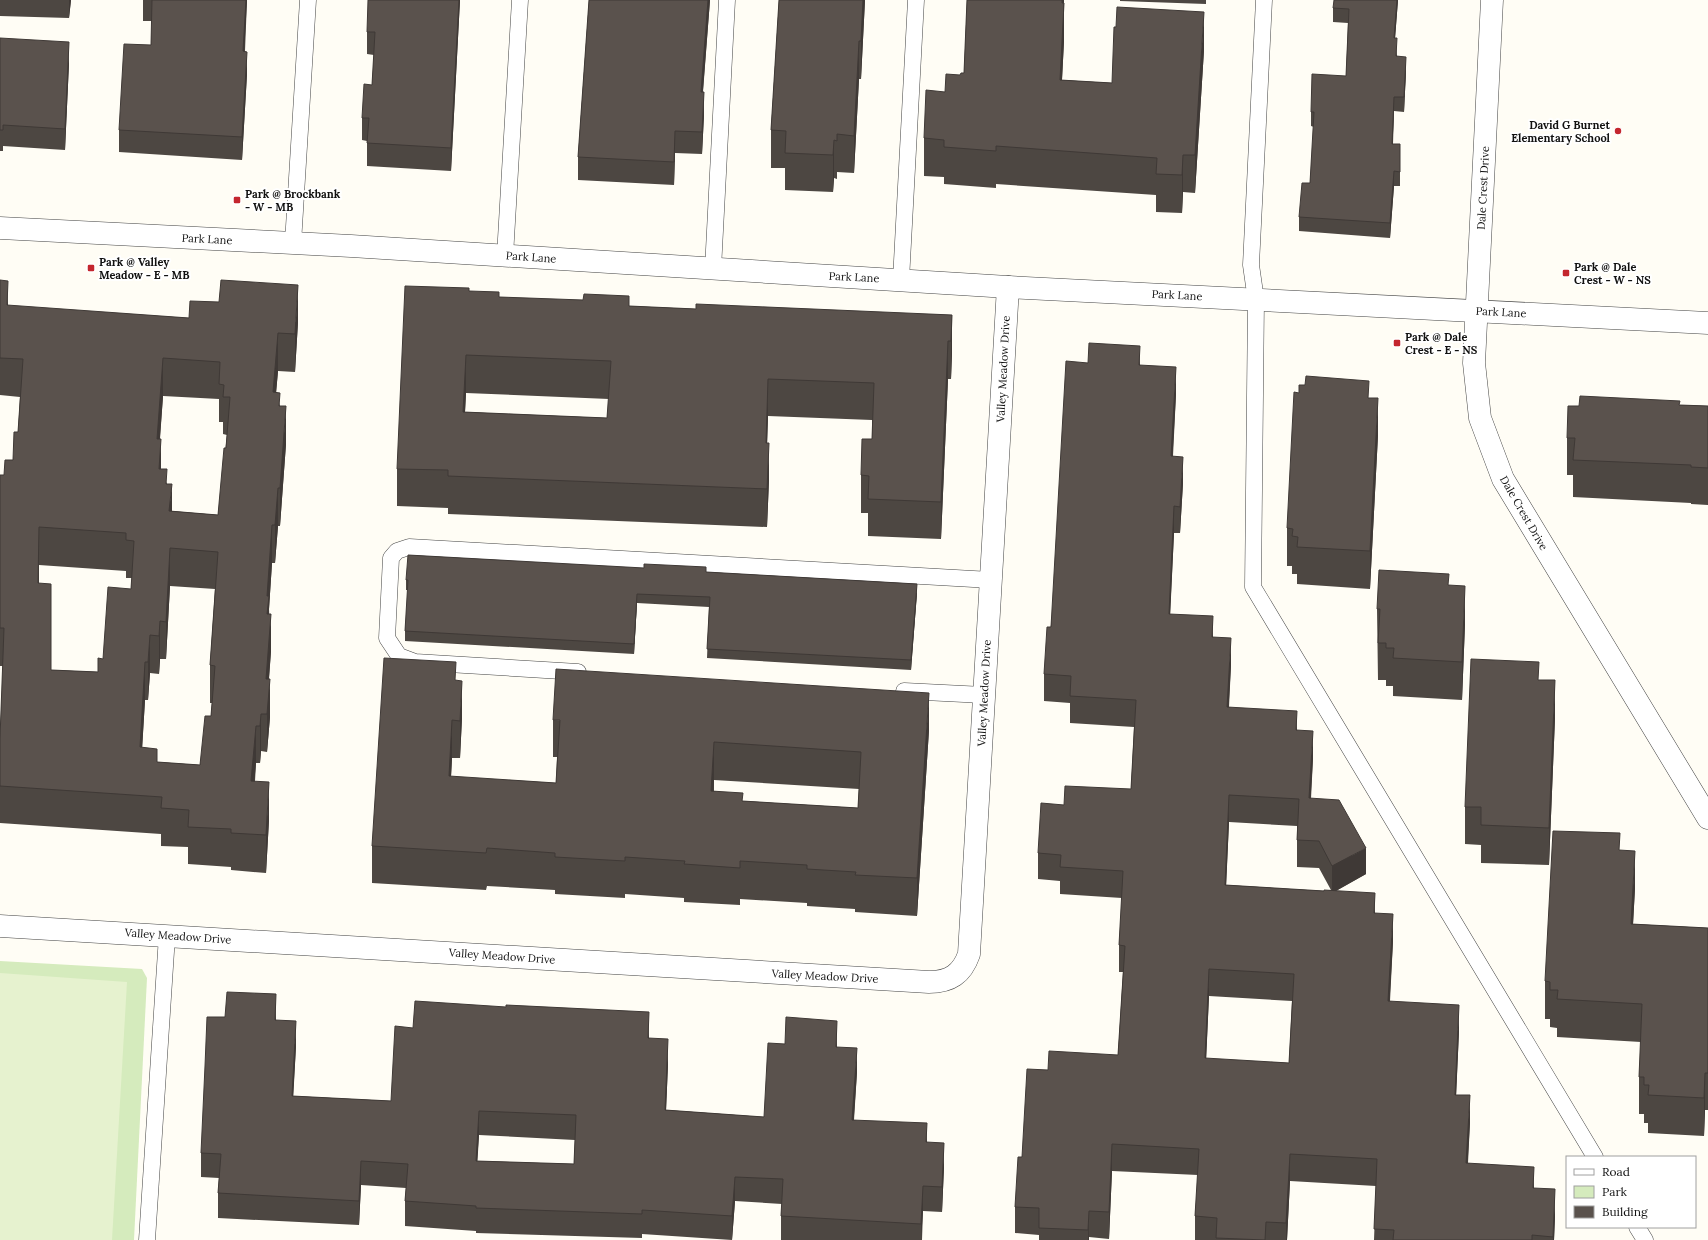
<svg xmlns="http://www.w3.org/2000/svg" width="1708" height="1240" font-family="Lora,serif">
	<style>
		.green { fill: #d5ebbd }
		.pitch { fill: #e6f2cf }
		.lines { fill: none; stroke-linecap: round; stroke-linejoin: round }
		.service-casing { stroke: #444; stroke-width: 17 }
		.minor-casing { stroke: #444; stroke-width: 23 }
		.tertiary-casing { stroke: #444; stroke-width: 23 }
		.service { stroke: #fff; stroke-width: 16 }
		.minor { stroke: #fff; stroke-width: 22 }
		.tertiary { stroke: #fff; stroke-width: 22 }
		.wall { fill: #4d4742; fill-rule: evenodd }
		.shaded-wall { fill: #3f3936 }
		.building { fill: #5a524d; stroke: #3f3936; fill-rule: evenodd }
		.poi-dot { fill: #c4262e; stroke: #fff; stroke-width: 1.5 }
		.labels { text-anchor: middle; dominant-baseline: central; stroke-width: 4; stroke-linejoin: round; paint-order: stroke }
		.poi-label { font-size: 11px; font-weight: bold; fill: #111; stroke: #fff; text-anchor: start }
		.street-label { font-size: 11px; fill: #111; stroke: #fff }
	</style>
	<rect width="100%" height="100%" fill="#fffdf5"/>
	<path class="green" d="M0,961L142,969L147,978L134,1240H0Z"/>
	<path class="pitch" d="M0,973L127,982L112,1240H0Z"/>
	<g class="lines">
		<defs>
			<path id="service" d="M1264,0L1251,265L1256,300L1253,587L1595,1157
				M293,243L308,0
				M505,256L520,0
				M713,269L727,0
				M901,280L916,0
				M578,672L415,662L399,656L387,638L391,558L397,551L409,547L991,580
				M904,691L984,695
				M1637,1227L1645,1240
				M147,1240L167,936"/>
			<path id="minor" d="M1492,0L1474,363L1480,418L1503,479L1708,818
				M0,926L929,982C950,982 962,974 969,954L1008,287"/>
			<path id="tertiary" d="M0,228L351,246L1008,287L1708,323"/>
		</defs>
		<use href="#service" class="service-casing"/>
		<use href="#minor" class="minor-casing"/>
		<use href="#tertiary" class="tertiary-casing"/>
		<use href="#service" class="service"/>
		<use href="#minor" class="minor"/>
		<use href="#tertiary" class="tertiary"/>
	</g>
	<path class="wall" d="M0,0H71L69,18L0,16Z
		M143,0H247L245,51L247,74L242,160L119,152V130L151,45L152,21H143Z
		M372,0H460L451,171L367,166V141L362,140V118L372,85L374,55L367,54V32Z
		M589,0H710L703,92L704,115L702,154L675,153L674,185L578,180V157Z
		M779,0H865L861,79H859L854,173L837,172V179L834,178L833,192L785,190V168H771V130Z
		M967,0H1064V41L1062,80L1112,83L1204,50L1195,193L1183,192L1182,213L1156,212V195L996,184V188L944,184V177L924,176V138L945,92L960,75L964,73Z
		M1120,0H1206V4L1120,1Z
		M1398,0L1395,38L1397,56L1406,71L1404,112L1394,111L1393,144H1400V186H1394L1390,238L1299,231V217L1310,183L1314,127L1311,126V112L1346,76L1348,23L1333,22V8Z
		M0,38L69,63L65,150L3,146V151H0Z
		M0,280L8,306L189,318L298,322L295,372L278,371L276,392L280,406L286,444L280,526H278L275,563H272L269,609L271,651L269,679L270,717L267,752L261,751L260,763H256L255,781L269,820L266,873L231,870V867L188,864V847L161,846V834L0,823V738L3,666H0V475H4L13,460L18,432L20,397L0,395ZM163,396L219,399V422H223V434L227,435L218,515L172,511L167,484L161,469L160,439ZM39,565L126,571V578H132L131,589L103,659L98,672L51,670V621L39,584ZM170,586L215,589L210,665V703H212L211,716L200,765L157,762L142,748L145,700H148L150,673L159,674L160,659H166Z
		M469,291L499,297L629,306L696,309L952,315V353L951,379H948L941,539L868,536V513H861V475L872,439V420L768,416L767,443L769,480L767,527L448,514V508L397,506V469ZM466,393L609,399L607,418L465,412Z
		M1088,363L1140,365L1176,394L1173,456L1183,483L1180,533H1174L1170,614L1213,637L1231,665L1229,707L1297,730L1313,758L1311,799L1366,874L1336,891L1375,913L1393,941L1390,1001L1459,1031L1456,1095L1470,1122L1468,1163L1534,1188L1555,1216L1554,1240H1374L1376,1186L1290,1181L1287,1240H1195V1216L1198,1175L1112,1171L1109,1239L1089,1237V1240H1039V1235L1015,1233V1207L1022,1157L1048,1070L1118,1055L1123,972H1119V945L1122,898L1060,894V881L1038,879V853L1064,805L1131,789L1134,727L1070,723V703L1044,701V674ZM1229,822L1297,826V867L1319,868L1331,890L1324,891L1226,885ZM1209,996L1292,1001L1289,1063L1206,1059Z
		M1369,398L1378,435L1370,589L1297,584V574H1292V566H1287V528Z
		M1680,405L1708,406V505L1691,504V503L1573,497V475H1567V438L1579,406Z
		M706,572L917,593L911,670L707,658L709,607L637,603L634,654L405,641V631L408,590H406V580Z
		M1449,585L1465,624L1462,700L1393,696V686H1386V680H1378L1377,609Z
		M456,680L462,718L460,758H452L451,777L556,783L557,757H553V720L929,730L917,916L855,912V909L807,906V903L740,899V905L684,902V898L625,894V898L555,894V890L487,886L486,890L372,883V846ZM714,780L859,789L858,808L743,801L714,791Z
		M1539,680L1555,718L1549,865L1481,863V845L1465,844V807Z
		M1620,850L1635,888L1633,924L1708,928V1110H1705L1704,1136L1648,1133V1123H1644V1114H1639V1077L1641,1042L1557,1037V1028L1550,1027V1019H1545V981Z
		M225,1017L276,1020L296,1046L293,1096L391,1101L649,1038L668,1064L666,1110L764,1117L837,1047L857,1072L854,1120L927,1142L944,1167L942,1212L923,1211L922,1240H781V1216L782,1204L735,1201L732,1240L642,1234V1238L476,1233V1231L405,1226V1201L406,1188L361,1185L359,1225L218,1218V1193L219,1178L201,1177V1153ZM479,1135L575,1140L574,1164L477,1161Z"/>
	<path class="shaded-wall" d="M69,0H71L69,18Z
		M246,0H247L243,74V51Z
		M459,0H460L451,171V148Z
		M708,0H710L701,115V92Z
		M863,0H865L861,79V41Z
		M1062,0H1064V41L1060,117V80L1062,41Z
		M1397,0H1398L1394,52V38Z
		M1204,12V50L1195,193V155Z
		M859,41V79L854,173V136Z
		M69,42V63L65,150V129Z
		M247,52V74L242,160V137Z
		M1406,57V71L1404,112V97Z
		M704,92V115L702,154V132Z
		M1394,97V111L1392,158V144Z
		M675,131V153L674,185V162Z
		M834,140V178L833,192V155Z
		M1183,155V192L1182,213V175Z
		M1394,171V186L1390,238V223Z
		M8,281V318L7,305Z
		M298,285V322L295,372V334Z
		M952,315V353L951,379V341Z
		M278,333V371L273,429V392Z
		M948,341V379L941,539V502Z
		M1140,346V373L1139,365Z
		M466,355V393L463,449V412Z
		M163,358V396L157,476V439Z
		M1176,367V394L1171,483V456Z
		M768,379V416L766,480V443Z
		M1378,398V435L1370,589V551Z
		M286,406V444L280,526V488Z
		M161,439V477L159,469Z
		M769,443V480L767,527V489Z
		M1183,457V483L1180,533V507Z
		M172,484V522L169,511Z
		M278,488V526L275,563V525Z
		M1174,506V533L1169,640V614Z
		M272,525V563L269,609V633L267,651V596Z
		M39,527V565L38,621V583Z
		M170,548V586L166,659V622Z
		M917,584V593L911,670V660Z
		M1465,586V624L1462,700V662Z
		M637,594V603L634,654V644Z
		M271,614V651L266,716V679Z
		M1213,616V643L1212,637Z
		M160,621V659L159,674V636Z
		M150,635V673L148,700V662Z
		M1231,638V665L1227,734V707Z
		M145,662V700L140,785V747Z
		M270,679V717L267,752V714Z
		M1555,680V718L1549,865V828Z
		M462,681V718L460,758V721Z
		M929,693V730L917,916V878Z
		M1297,711V738L1296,730Z
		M261,714V751L260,763V726Z
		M452,720V758L449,814V776Z
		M256,726V763L251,818V781Z
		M1313,731V758L1309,825V798Z
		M714,742V780L711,828V791Z
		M269,782V820L266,873V835Z
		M1229,795V822L1225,911V885Z
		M1366,848V874L1332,893V866Z
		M1635,851V888L1631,961V924Z
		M1375,893V920L1374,913Z
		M1393,914V941L1388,1028V1001Z
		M1209,969V996L1205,1085V1058Z
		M276,994V1019L275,1044V1020Z
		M1459,1005V1031L1455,1121V1095Z
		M649,1012V1037L648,1063V1038Z
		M296,1021V1046L292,1120V1096Z
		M837,1021V1045L836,1071V1047Z
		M668,1039V1064L665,1135V1110Z
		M857,1048V1072L852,1144V1120Z
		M1705,1073V1110L1704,1136V1098Z
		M1470,1095V1122L1466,1190V1163Z
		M479,1111V1135L476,1186V1161Z
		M927,1123V1148L926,1142Z
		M944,1143V1167L942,1212V1187Z
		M1112,1144V1171L1109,1239V1212Z
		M1290,1154V1181L1287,1240H1286V1223Z
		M361,1161V1185L359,1225V1201Z
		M1534,1167V1194L1533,1188Z
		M735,1177V1201L732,1240V1216Z
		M923,1186V1211L921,1240V1224Z
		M1555,1189V1216L1554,1240H1553Z
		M1089,1211V1240H1088Z"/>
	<path class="building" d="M152,0H246L243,51L247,52L242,137L119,130L124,44L151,45Z
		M368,0H459L451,148L367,143L369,118H362L364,84L372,85L375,32H367Z
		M589,0H708L701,92H704L702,132L675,131L674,162L578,157Z
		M779,0H863L861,41H859L854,136L837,134V141L834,140L833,155L785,153L786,131L771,130Z
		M967,0H1062V3H1064L1060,80L1112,83L1114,27H1116L1117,7L1204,12L1195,155H1183L1182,175L1156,174L1157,158L996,146V151L944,147V140L924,138L926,90L945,92L946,74L960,75L961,73H964Z
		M1334,0H1397L1394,38H1397L1396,56L1406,57L1404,97H1394L1392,144H1400V172L1394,171L1390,223L1299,217L1302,183H1310L1314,112H1311L1312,74L1346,76L1349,9L1333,8Z
		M0,38L69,42L65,129L3,125V130H0Z
		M0,280L8,281L7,305L189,318L190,301L219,302L221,280L298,285L295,334L278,333L273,392L280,393L279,406H286L280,488H278L275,525H272L267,596H269L267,614H271L266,679H270L267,714H261L260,726H256L251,781L269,782L266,835L231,833V829L188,827L189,810L161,808L162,797L0,786V738L4,628H0V475H4L5,460H13L14,432H18L23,359L0,358ZM163,358L220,362L219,384L224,385L223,397H230L226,448H224L218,515L169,511L172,484H166L167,469H159L161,439H157ZM39,527L126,533V540L134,541L131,589L108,587L103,659L98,658V672L51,670V584L38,583ZM170,548L218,552L210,665L215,666L211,716H205L200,765L157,762V749L140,747L145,662H148L150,635L159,636L160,621L166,622Z
		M405,286L469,288V291L499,292V297L583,300L584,294L629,296V306L696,309V304L952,315L951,341H948L941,502L868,499L869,476L861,475L862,439H872L874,383L768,379L766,443H769L767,489L448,476V470L397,469ZM466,355L611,361L607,418L463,412Z
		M1089,343L1140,346L1139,365L1176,367L1171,456L1183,457L1180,507L1174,506L1169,614L1213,616L1212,637L1231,638L1227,707L1297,711L1296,730L1313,731L1309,798L1339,800L1366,848L1332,866L1319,841L1297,840L1299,799L1229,795L1225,885L1324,891V890L1375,893L1374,913L1393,914L1388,1001L1459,1005L1455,1095H1470L1466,1163L1534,1167L1533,1188L1555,1189L1553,1237L1532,1235V1240H1393L1394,1230L1374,1229L1377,1159L1290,1154L1286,1223L1266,1222L1265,1240L1216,1238L1217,1218L1195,1216L1199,1149L1112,1144L1109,1212L1089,1211L1088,1230L1039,1228V1208L1015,1207L1018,1157H1022L1027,1069L1048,1070L1049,1051L1118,1055L1125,946L1119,945L1123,871L1060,867L1061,855L1038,853L1041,803L1064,805L1065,786L1131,789L1136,700L1070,696L1071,676L1044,674L1047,627H1051L1066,361L1088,363ZM1209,969L1294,974L1289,1063L1205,1058Z
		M1306,376L1369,381L1368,398H1378L1370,551L1297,547L1298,537L1292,536L1293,529L1287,528L1294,392L1299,393V385H1305Z
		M1580,396L1680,401L1679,405L1708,406V468L1691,467V465L1573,460L1575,438H1567L1568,406H1579Z
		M408,555L644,568V564L706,567V572L917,584L911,660L707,649L710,597L637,594L634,644L405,631L408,580H406Z
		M1379,570L1449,574L1448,585L1465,586L1462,662L1393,658L1394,648H1386V643H1378L1380,609H1377Z
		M384,658L456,662L455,680L462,681L460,721L452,720L449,776L556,783L560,720H553L556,669L929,693L917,878L855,875L856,872L807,869V865L740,861V868L684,864L685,861L625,857V861L555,857V853L487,848L486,853L372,846ZM714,742L861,752L858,808L742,801L743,793L711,791Z
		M1471,659L1539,662L1538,680H1555L1549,828L1481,825V807H1465Z
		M1553,831L1620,833L1619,850L1635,851L1631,924L1708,928V1073H1705L1704,1098L1648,1095L1649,1085H1644V1077H1639L1642,1004L1557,999L1558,990H1550V982L1545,981Z
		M227,992L276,994L275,1020L296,1021L292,1096L391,1101L395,1026L413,1028L415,1001L506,1007V1005L649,1012L648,1038L668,1039L665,1110L764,1117L768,1043L785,1044L786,1017L837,1021L836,1047L857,1048L852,1120L927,1123L926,1142L944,1143L942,1187L923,1186L921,1224L781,1216L783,1179L735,1177L732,1216L642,1210V1214L476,1208V1206L405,1201L408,1164L361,1161L359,1201L218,1193L221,1154L201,1153L205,1066L207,1017H225ZM479,1111L576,1115L574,1164L476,1161Z"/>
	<g class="poi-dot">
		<circle cx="1618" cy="131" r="4"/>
		<rect x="233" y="196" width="8" height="8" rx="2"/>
		<rect x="87" y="264" width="8" height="8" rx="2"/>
		<rect x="1562" y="269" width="8" height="8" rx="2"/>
		<rect x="1393" y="339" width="8" height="8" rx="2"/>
	</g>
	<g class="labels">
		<g class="poi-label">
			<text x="1610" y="125" text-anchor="end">David G Burnet<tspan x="1610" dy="13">Elementary School</tspan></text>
			<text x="245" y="194">Park @ Brockbank<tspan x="245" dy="13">- W - MB</tspan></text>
			<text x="99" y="262">Park @ Valley<tspan x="99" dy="13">Meadow - E - MB</tspan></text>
			<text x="1574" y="267">Park @ Dale<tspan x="1574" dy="13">Crest - W - NS</tspan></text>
			<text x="1405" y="337">Park @ Dale<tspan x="1405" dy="13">Crest - E - NS</tspan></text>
		</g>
		<g class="street-label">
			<text transform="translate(1483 188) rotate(-87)">Dale Crest Drive</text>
			<text transform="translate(207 239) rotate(3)">Park Lane</text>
			<text transform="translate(531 257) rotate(4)">Park Lane</text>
			<text transform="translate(854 277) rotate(3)">Park Lane</text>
			<text transform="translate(1177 295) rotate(3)">Park Lane</text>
			<text transform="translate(1501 312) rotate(3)">Park Lane</text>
			<text transform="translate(1003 369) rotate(-87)">Valley Meadow Drive</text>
			<text transform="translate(1524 513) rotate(60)">Dale Crest Drive</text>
			<text transform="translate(984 693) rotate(-87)">Valley Meadow Drive</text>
			<text transform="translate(178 936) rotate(4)">Valley Meadow Drive</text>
			<text transform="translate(502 956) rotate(4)">Valley Meadow Drive</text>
			<text transform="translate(825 976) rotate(3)">Valley Meadow Drive</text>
		</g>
	</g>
	<rect x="1566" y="1156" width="130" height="72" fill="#ffffff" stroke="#a0a0a0"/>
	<rect x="1574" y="1169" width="20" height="6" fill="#ffffff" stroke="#a0a0a0"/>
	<text x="1602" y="1176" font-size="12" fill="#111111">Road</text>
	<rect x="1574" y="1186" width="20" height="12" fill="#d5ebbd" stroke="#a0a0a0"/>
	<text x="1602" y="1196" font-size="12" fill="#111111">Park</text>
	<rect x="1574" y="1206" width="20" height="12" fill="#5a524d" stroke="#a0a0a0"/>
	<text x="1602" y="1216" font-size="12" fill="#111111">Building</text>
</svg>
